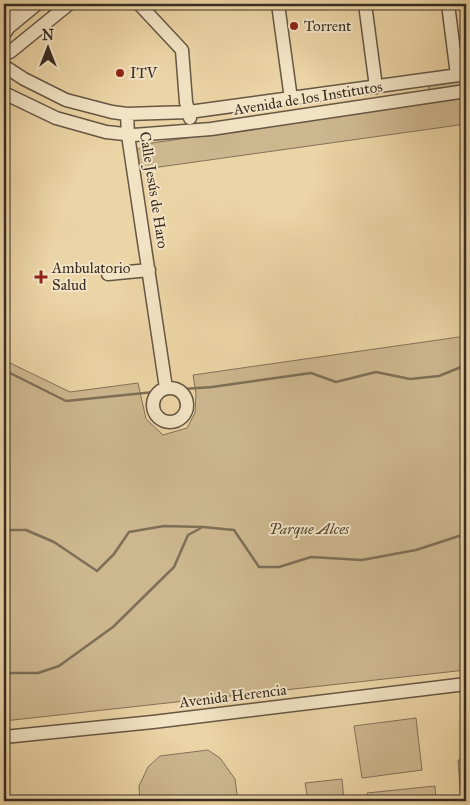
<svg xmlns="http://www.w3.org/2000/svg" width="470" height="805" font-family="'IM FELL Great Primer',serif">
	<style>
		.green { fill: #cdb78f; stroke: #837258 }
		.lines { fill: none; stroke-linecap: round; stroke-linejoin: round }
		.stream { stroke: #7f6f56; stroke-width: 2.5 }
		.minor-casing { stroke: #665643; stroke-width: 15 }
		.minor { stroke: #f2e3c4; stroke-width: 12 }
		.poi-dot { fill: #8f2418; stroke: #f2e3c4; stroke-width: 2 }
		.labels { text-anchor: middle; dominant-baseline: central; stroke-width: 4; stroke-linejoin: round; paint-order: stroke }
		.poi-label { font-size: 15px; fill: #392c22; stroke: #f2e3c4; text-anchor: start }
		.street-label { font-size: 15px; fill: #392c22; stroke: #f2e3c4 }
		.park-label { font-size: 15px; font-style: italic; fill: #574838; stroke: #f2e3c4 }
	</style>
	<rect width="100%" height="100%" fill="#ebd4a5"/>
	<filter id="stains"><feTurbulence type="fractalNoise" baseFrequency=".004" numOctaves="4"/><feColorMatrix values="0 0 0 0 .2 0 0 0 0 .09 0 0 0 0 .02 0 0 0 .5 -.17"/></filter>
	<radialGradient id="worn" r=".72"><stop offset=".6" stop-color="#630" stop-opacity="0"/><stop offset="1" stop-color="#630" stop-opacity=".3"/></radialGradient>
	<path class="green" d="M466,74V91L429,96L428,80Z
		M466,98V124L138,170L137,150L145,144Z
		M466,336V670L4,721V360L70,392L138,383L146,419L163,435L187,428L195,413L196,394L193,375Z
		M416,718L422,770L362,778L354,726Z
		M208,750L220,758L235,779L238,801H140L139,786L148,767L160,756Z
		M458,760H466V801H461Z
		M342,779L344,801H308L305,783Z
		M435,786L436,801H368L367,793Z"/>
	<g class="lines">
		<path class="stream" d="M4,370L66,401L164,391
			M169,390L212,387L311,373L336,382L376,372L410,379L439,376L466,365
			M4,530H26L54,542L97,571L114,554L129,532L164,526L203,527L234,530L259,567H279L311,557L362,560L416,550L459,536L466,538
			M4,673H38L59,666L113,627L174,567L188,535L201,528"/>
		<defs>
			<path id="minor" d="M139,4L182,50L186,102L190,118
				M278,4L291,99
				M365,4L376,87
				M448,4L457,75
				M4,17L24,4
				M4,34L9,27L37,4
				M4,54L10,52L69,4
				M4,66L24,79L66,100L112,112L127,114L189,112L466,74
				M4,93L56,118L106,132L134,135L211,129L466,91
				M127,114L128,135L166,388
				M108,274L149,270
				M153 405a17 17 0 1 1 34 0a17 17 0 1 1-34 0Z
				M4,737L153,722L466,684"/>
		</defs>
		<use href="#minor" class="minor-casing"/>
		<use href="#minor" class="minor"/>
	</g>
	<g class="poi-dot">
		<circle cx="294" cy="26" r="5"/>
		<circle cx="120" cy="73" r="5"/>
		<path d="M38.5 269.5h5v5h5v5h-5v5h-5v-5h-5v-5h5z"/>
	</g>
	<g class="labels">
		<g class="poi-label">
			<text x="304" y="26">Torrent</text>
			<text x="130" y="73">ITV</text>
			<text x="52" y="268">Ambulatorio<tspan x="52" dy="17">Salud</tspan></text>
		</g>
		<g class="street-label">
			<text transform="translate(308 98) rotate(-9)">Avenida de los Institutos</text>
			<text transform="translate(154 190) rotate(81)">Calle Jesús de Haro</text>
			<text transform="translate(233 696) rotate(-7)">Avenida Herencia</text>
		</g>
		<g class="park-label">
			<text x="309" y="529">Parque Alces</text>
		</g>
	</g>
	<rect width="470" height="805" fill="none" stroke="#ebd4a5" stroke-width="20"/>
	<rect x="5" y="5" width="460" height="795" fill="none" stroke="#392c22" stroke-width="2.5"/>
	<rect x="10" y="10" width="450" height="785" fill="none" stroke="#392c22"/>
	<g transform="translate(48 48)" stroke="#f2e3c4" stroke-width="4" paint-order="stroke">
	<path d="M0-4L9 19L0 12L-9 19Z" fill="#392c22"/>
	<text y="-8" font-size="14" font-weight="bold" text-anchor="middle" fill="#392c22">N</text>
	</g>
	<rect width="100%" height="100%" filter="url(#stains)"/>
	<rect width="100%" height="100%" fill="url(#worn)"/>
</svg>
